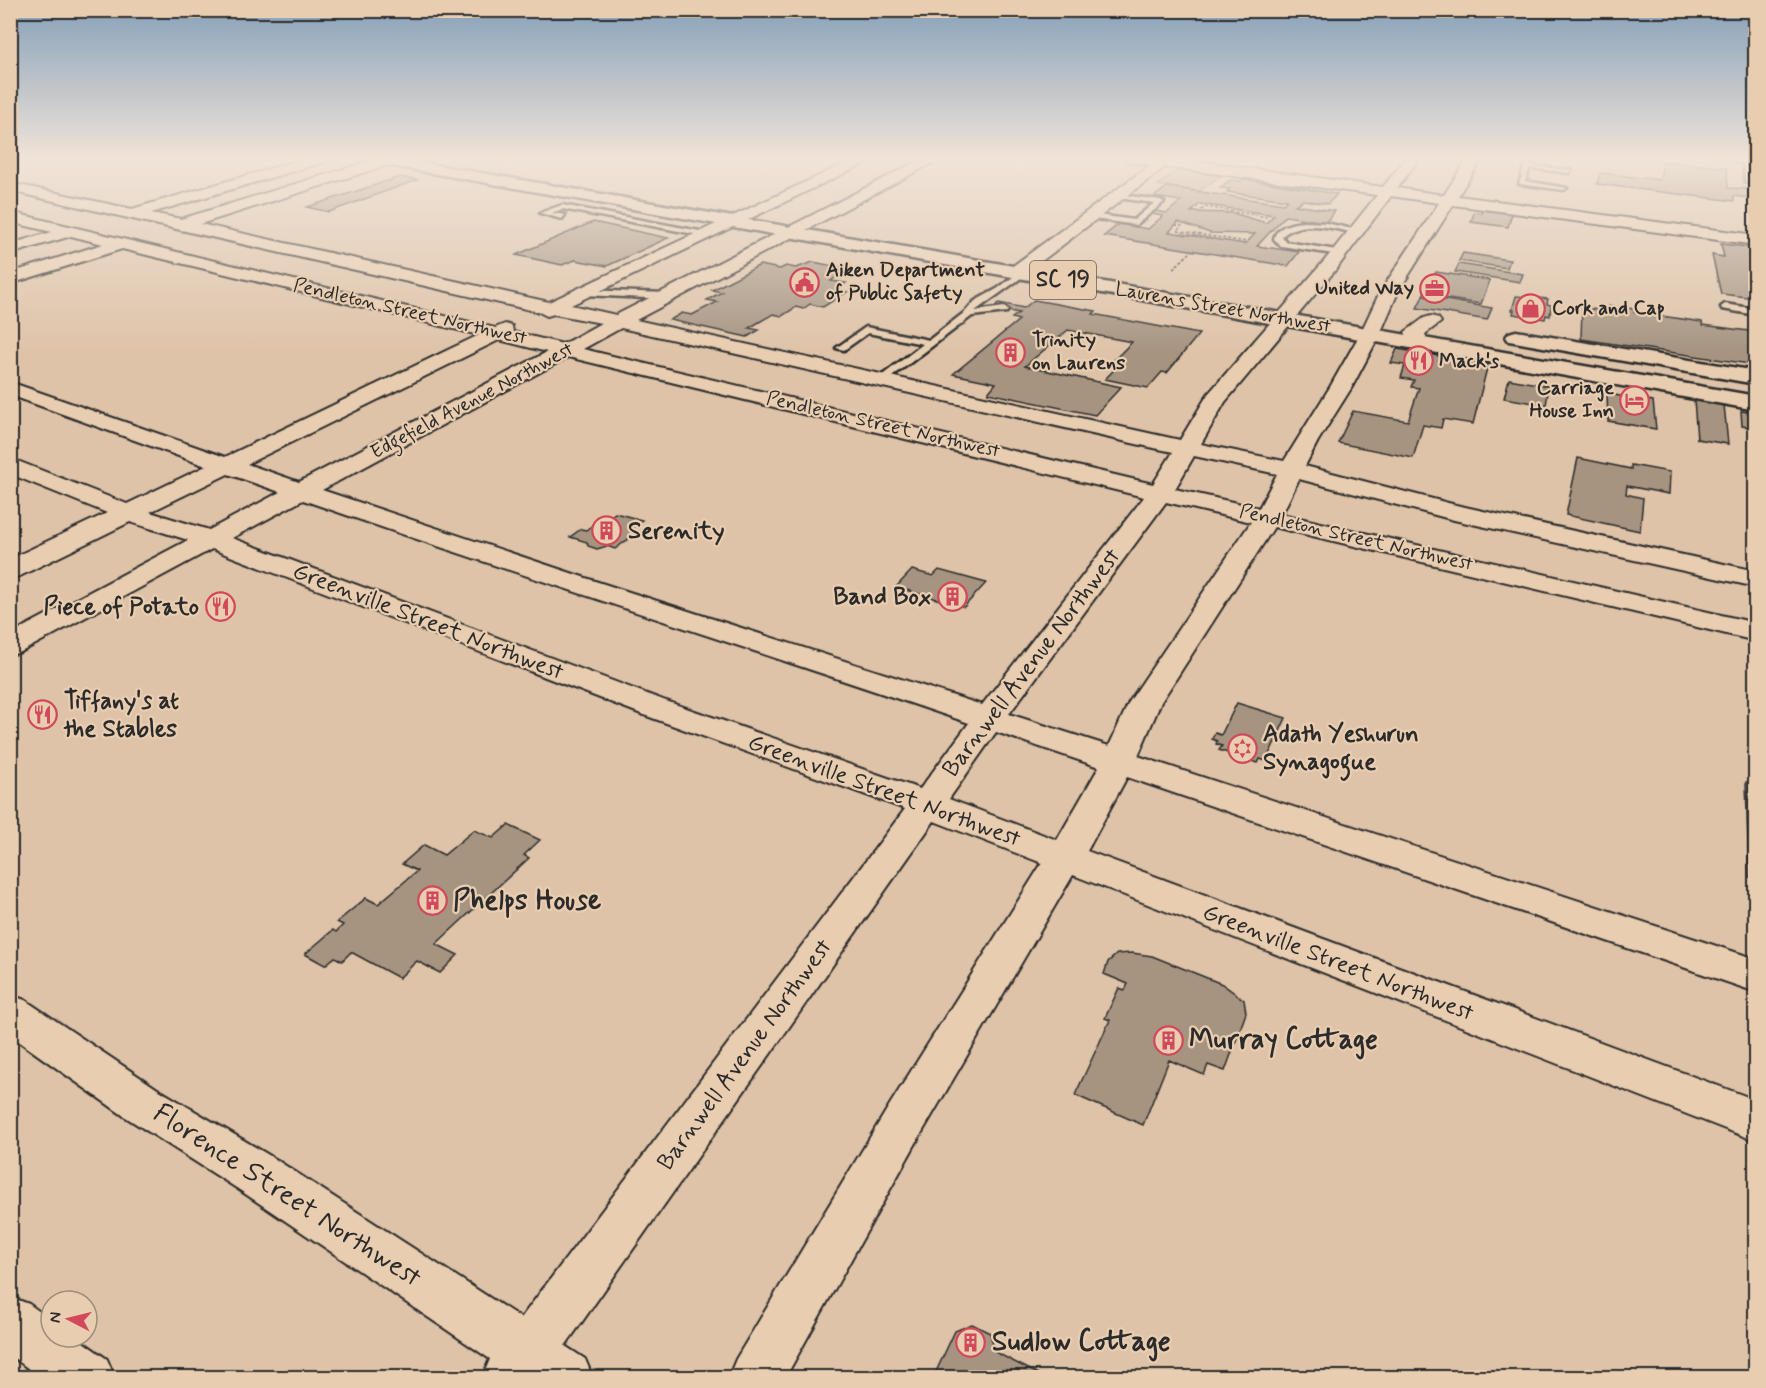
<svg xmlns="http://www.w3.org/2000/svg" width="1766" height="1388" font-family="Mynerve,sans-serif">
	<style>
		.green { fill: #bca790; stroke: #74695e; stroke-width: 1.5 }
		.building { fill: #a69481; stroke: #2b2b2b; stroke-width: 1.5; fill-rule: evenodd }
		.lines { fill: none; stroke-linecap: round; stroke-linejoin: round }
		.lane-casing { stroke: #2b2b2b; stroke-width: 5 }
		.street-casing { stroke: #2b2b2b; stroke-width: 4 }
		.primary-casing { stroke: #2b2b2b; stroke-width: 5 }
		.path-far1 { stroke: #2b2b2b; stroke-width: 1.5; stroke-dasharray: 3 2; stroke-linecap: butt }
		.path { stroke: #2b2b2b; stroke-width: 2; stroke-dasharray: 4 3; stroke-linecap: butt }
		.lane { fill: #e9cdb0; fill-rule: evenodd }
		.street { fill: #e9cdb0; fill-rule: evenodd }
		.primary { fill: #e9cdb0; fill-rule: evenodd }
		.labels { text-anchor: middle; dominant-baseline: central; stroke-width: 4.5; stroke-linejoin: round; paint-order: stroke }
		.far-poi-label { font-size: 20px; font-weight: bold; fill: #2b2b2b; stroke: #e9cdb0; text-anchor: start }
		.far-street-label { font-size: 20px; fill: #2b2b2b; stroke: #e9cdb0 }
		.shield { fill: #e9cdb0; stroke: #645c53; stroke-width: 1.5 }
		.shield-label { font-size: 22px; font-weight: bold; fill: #2b2b2b }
		.poi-label { font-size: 24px; font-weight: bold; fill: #2b2b2b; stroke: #e9cdb0; text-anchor: start }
		.street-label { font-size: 24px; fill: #2b2b2b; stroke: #e9cdb0 }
		.near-poi-label { font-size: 28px; font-weight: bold; fill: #2b2b2b; stroke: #e9cdb0; text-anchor: start }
		.near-street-label { font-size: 28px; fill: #2b2b2b; stroke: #e9cdb0 }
	</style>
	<rect width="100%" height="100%" fill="#dec3a8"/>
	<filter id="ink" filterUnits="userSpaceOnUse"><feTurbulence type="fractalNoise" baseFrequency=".0167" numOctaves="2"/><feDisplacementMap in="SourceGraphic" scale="12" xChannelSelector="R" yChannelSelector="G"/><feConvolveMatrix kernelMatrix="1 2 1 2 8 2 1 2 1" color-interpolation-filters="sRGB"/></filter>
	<g filter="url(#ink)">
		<path class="green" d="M1179,169L1221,175L1200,191L1158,185Z"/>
		<path class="building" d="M1663,161L1727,168L1728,188L1756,189V199L1734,196V201L1597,184L1600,173L1660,180Z
			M400,177L417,180L329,212L307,207Z
			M1244,179L1337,194L1328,204L1303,200L1295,205L1335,211L1326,222L1285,216L1257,246L1299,252L1288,266L1104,236L1119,224L1148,229L1163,216L1152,214L1156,211L1167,213L1181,201L1154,197L1167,187L1283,204L1287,200L1227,192L1230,189L1220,188L1230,180L1241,181ZM1200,204L1274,215L1266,223L1233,213L1191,212ZM1178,222L1210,233L1255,234L1245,244L1169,232Z
			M1483,209L1512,213L1508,227L1471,222L1474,212L1482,213Z
			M593,222L668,238L607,266L575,260L562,265L516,255Z
			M1721,244L1756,248V298L1721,294L1712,255L1724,257Z
			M1463,253L1510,260L1507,268L1459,261Z
			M813,262L844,268L833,274L839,275L831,281L846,283L836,290L847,292L823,307L810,304L803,309L796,307L782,316L773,314L749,328L759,330L747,337L670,320L682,313L692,315L717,302L707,300L722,292L712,290L760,265L780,269L786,266L796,268Z
			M1459,264L1523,274L1520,282L1455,272Z
			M1436,272L1490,280L1481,304L1423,295Z
			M1423,296L1492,308L1487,320L1417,308Z
			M1516,296L1548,299L1547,304L1551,305L1550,316L1546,315L1545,319L1513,314L1514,310H1512Z
			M1034,300L1096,311L1093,314L1199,334L1167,373L1162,372L1148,388L1105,379L1120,364L1112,362L1132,342L1068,330L1025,366L1121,387L1095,415L988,393L996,383L953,374L1019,320L1012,318L1019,313L993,308L999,303L1024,308Z
			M1609,306L1634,309V312L1702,322L1703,325L1756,332V365L1581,339L1582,308L1609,311Z
			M1397,349L1488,364L1473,424L1443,419L1441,428L1423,425L1413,458L1338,443L1353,411L1408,421L1419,388L1411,387L1414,380L1401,378L1405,365L1391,363Z
			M1509,379L1549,386L1546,405L1504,398Z
			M1607,394L1653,401L1656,429L1608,421Z
			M1694,400L1724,405L1728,444L1697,439Z
			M1741,411L1756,413V428L1742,426Z
			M1578,458L1631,469V465L1670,472L1669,494L1627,486L1626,494L1643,498L1640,531L1566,515Z
			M615,513L642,520L630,529L638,532L615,549L607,546L597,549L588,546L587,542L570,537L581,529L586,530L597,522L601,523Z
			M912,570L933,576L939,570L986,583L964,607L896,587Z
			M1237,703L1286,718L1266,761L1260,759L1258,763L1219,750L1222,746L1216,744L1217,741L1212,739L1215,733L1221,735Z
			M1746,782L1756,784V879L1749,877Z
			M508,825L540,840L524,855L529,858L436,944L458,955L440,973L417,961L399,978L351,952L342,961L335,957L325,965L305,954L333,930L336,932L343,925L337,922L366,898L378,904L417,871L402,864L424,845L444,855L474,830L493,838Z
			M1132,953L1152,956L1222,984L1244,1000L1246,1013L1225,1071L1208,1065L1204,1075L1169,1060L1143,1125L1075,1095L1110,1020L1105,1018L1119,988L1125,990L1128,984L1104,974L1108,962L1117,954Z
			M972,1324L990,1333L995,1352L1046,1378H933L955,1331Z"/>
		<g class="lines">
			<defs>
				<path id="lane" d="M1743,158L1749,159L1751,181L1756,182V186L1745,182Z
					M1525,165L1571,170L1569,173L1530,168L1525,181L1567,188L1564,190L1519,184Z
					M1115,194L1160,200L1164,202L1136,225L1088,218L1091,214L1134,220L1154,203L1118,198Z
					M562,205L705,232L709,234L705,236L562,209L552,213L565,215L562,219L540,213Z
					M1304,222L1326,223L1361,231L1357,233C1333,229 1302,218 1282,236L1286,242L1343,251V255H1340L1281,246L1274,239C1276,226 1292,223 1304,222Z
					M1021,271L1028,273L975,311L1004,307L1008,310L1007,312L972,316L885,382L876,380L923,344L868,333L844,350L836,348L866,327L929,340L965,312L975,301L997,289Z
					M582,290L667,293L671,296L667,299L585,295L581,292Z
					M1725,304L1756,309V315L1722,309L1721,307Z"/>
				<path id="street" d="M307,158H330L328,161L151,213L181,219L380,158H402L400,161L200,224L549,302L857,158H876L571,305L616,315L924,158H942L636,320L1180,440L1208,394L1325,260L1377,195L1165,167L1022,276H1010L1007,272L1010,268L1150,165L1127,161L1125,158H1175L1383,187L1406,158H1420L1397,188L1444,195L1468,158H1482L1458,196L1756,235V245L1453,205L1398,292L1380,334L1352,387L1318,441L1305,466L1456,505L1756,571V587L1454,520L1299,479L1282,514L1756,623V641L1274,527L1161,702L1138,756L1756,959V992L1127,777L1087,851L1756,1100V1141L1073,875L921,1134L785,1378H728L736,1359L889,1106L1042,863L934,821L565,1346L585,1359L593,1378H482L490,1359L238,1189L124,1116L10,1035V995L25,1000L156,1088L272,1157L521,1318L905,809L644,715L212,549L21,652L10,655V634L188,540L130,522L20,576L10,578V559L107,513L10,474V458L127,504L206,466L10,395V382L225,457L479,335L122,249L10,284V273L103,244L71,236L10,254V244L52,232L10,222V212L495,328L505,324L512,326L513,332L563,344L601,323L554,314L547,316L539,312L10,191V183L132,209ZM1391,196L1439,203L1380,292L1360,334L1330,387L1284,461L1201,444L1225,402L1337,268ZM621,328L1154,448L1173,452L1153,484L583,349ZM499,340L547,352L299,482L247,464ZM568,357L1144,497L982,705L598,582L322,490ZM1194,456L1277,474L1259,508L1175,489ZM228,474L280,492L209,530L150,512ZM303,500C524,577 747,647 969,723L920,789L666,701L232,538ZM1166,502L1251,522L1129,702L1109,746L1009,714ZM996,732L1099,767L1057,840L949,799Z
					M1727,158H1756V165L1734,162Z
					M1431,316L1438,318L1441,322L1425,334L1429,343L1426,347H1412L1405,332L1424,318Z
					M10,1297L29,1304L51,1320V1337H76L107,1359L115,1378H41L10,1355Z"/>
				<path id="primary" d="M363,158H396L1756,396V410L370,162Z
					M1516,331L1756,371V384L1509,341L1506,337L1509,333Z"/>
			</defs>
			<use href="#lane" class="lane-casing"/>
			<use href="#street" class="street-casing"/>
			<use href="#primary" class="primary-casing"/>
			<path class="path-far1" d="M1192,211L1199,212L1205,207L1268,217
				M1175,225L1182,226L1177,231L1247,242
				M1177,265L1193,250"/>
			<path class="path" d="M1173,269L1178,264"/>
			<use href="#lane" class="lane"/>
			<use href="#street" class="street"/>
			<use href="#primary" class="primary"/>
		</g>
	</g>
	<linearGradient id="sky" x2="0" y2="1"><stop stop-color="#85a0b9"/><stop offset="0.45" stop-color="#f0e4d8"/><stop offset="1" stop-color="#f0e4d8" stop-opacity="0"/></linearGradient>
	<rect width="1766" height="353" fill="url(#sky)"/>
	<defs>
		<symbol id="civic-ring" viewBox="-11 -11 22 22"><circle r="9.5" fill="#e9cdb0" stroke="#d1495b" stroke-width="1.5"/><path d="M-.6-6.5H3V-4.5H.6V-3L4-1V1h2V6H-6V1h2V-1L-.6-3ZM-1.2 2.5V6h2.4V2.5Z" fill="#d1495b"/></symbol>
		<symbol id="office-ring" viewBox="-11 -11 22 22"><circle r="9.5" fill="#e9cdb0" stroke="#d1495b" stroke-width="1.5"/><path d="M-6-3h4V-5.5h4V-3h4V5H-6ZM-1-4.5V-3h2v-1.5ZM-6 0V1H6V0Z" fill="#d1495b"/></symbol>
		<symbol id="shop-ring" viewBox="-11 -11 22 22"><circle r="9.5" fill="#e9cdb0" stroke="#d1495b" stroke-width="1.5"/><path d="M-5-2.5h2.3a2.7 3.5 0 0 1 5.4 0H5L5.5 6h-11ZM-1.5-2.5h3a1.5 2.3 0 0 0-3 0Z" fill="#d1495b"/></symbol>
		<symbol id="building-ring" viewBox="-11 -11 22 22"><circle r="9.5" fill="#e9cdb0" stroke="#d1495b" stroke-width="1.5"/><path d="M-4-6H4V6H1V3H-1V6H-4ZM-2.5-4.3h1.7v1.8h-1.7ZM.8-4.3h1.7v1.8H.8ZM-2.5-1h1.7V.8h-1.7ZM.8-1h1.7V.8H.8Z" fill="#d1495b"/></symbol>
		<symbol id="restaurant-ring" viewBox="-11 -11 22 22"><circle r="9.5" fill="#e9cdb0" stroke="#d1495b" stroke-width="1.5"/><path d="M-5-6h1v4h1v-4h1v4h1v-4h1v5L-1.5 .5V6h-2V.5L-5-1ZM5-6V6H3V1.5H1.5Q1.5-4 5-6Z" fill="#d1495b"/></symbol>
		<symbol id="hotel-ring" viewBox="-11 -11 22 22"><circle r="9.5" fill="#e9cdb0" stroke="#d1495b" stroke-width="1.5"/><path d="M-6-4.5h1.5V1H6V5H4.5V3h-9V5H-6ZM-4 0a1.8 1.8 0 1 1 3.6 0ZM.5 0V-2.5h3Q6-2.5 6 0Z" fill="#d1495b"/></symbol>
		<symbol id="synagogue-ring" viewBox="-11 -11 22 22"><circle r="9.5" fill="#e9cdb0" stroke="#d1495b" stroke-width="1.5"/><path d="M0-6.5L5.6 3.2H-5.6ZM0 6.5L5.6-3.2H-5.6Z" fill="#d1495b"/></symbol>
	</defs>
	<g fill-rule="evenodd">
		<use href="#civic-ring" x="788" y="266" width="33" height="33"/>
		<use href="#office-ring" x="1418" y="272" width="33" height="33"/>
		<use href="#shop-ring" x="1514" y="292" width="33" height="33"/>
		<use href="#building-ring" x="994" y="336" width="33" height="33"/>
		<use href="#restaurant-ring" x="1402" y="344" width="33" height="33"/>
		<use href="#hotel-ring" x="1618" y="384" width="33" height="33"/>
		<use href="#building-ring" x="590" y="514" width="33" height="33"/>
		<use href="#building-ring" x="936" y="580" width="33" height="33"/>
		<use href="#restaurant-ring" x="204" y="590" width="33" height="33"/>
		<use href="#restaurant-ring" x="26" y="698" width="33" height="33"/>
		<use href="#synagogue-ring" x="1226" y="732" width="33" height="33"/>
		<use href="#building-ring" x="416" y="884" width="33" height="33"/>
		<use href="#building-ring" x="1152" y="1024" width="33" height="33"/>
		<use href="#building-ring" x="954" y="1326" width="33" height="33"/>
	</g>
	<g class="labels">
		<g class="far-poi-label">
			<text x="826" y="270">Aiken Department<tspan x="826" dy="23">of Public Safety</tspan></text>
			<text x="1414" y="288" text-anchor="end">United Way</text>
			<text x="1552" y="308">Cork and Cap</text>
			<text x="1032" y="340">Trinity<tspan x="1032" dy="23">on Laurens</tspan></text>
			<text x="1439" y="361">Mack's</text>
			<text x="1614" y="388" text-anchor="end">Carriage<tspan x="1614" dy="23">House Inn</tspan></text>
		</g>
		<g class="far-street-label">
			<text transform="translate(1223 308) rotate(10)">Laurens Street Northwest</text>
			<text transform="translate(410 312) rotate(13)">Pendleton Street Northwest</text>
			<text transform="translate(472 401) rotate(-28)">Edgefield Avenue Northwest</text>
			<text transform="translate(883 425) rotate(13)">Pendleton Street Northwest</text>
			<text transform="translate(1356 538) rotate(13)">Pendleton Street Northwest</text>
		</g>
		<rect class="shield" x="1030" y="261" width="66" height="38" rx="4.5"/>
		<g class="shield-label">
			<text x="1063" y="280">SC 19</text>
		</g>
		<g class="poi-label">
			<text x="628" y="531">Serenity</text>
			<text x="931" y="597" text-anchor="end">Band Box</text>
			<text x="199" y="607" text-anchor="end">Piece of Potato</text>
			<text x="64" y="701">Tiffany's at<tspan x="64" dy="28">the Stables</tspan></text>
			<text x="1263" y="734">Adath Yeshurun<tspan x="1263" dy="28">Synagogue</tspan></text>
		</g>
		<g class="street-label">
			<text transform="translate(428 622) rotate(21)">Greenville Street Northwest</text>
			<text transform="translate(1032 663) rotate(-53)">Barnwell Avenue Northwest</text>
			<text transform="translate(884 791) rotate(20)">Greenville Street Northwest</text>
			<text transform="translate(1338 963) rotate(21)">Greenville Street Northwest</text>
			<text transform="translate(745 1055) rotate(-54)">Barnwell Avenue Northwest</text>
		</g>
		<g class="near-poi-label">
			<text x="453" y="901">Phelps House</text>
			<text x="1189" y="1040">Murray Cottage</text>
			<text x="992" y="1342">Sudlow Cottage</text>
		</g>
		<g class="near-street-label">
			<text transform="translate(287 1196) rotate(33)">Florence Street Northwest</text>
		</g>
	</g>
	<rect width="1766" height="1388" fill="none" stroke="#e9cdb0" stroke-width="36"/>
	<rect x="18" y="18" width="1730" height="1352" fill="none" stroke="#2b2b2b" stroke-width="2" filter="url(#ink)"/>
	<g transform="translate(69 1319) rotate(277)"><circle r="28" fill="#e9cdb0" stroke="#9d8c7b" stroke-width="1.5"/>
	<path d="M0-4.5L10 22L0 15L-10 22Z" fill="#d1495b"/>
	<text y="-9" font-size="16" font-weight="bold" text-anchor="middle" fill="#2b2b2b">N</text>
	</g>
</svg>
